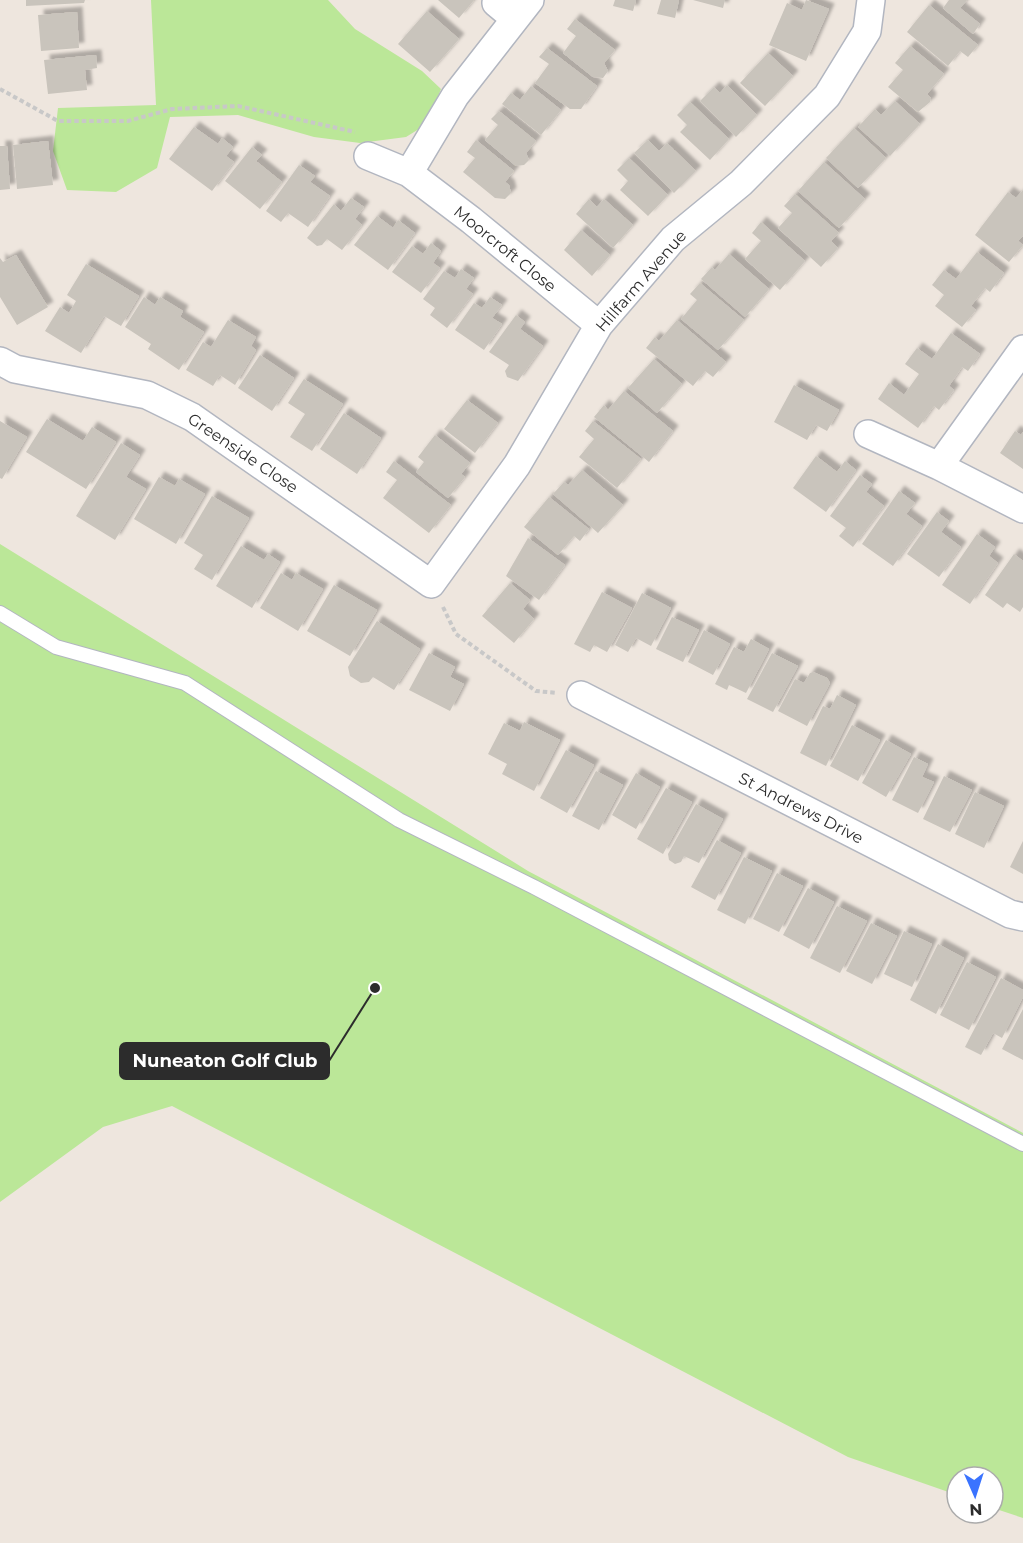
<svg xmlns="http://www.w3.org/2000/svg" width="1023" height="1543" font-family="Montserrat,sans-serif">
	<style>
		.grass { fill: #bbe798 }
		.building { fill: #c9c4bc; filter: url(#shadow) }
		.lines { fill: none; stroke-linecap: round; stroke-linejoin: round }
		.lane-casing { stroke: #b2b6c0; stroke-width: 16 }
		.street-casing { stroke: #b2b6c0; stroke-width: 30 }
		.path { stroke: #c8c8c8; stroke-width: 4; stroke-dasharray: 4.5 3; stroke-linecap: butt }
		.lane { stroke: #fff; stroke-width: 14 }
		.street { stroke: #fff; stroke-width: 27 }
		.labels { text-anchor: middle; dominant-baseline: central; stroke-width: 4.5; stroke-linejoin: round; paint-order: stroke }
		.street-label { font-size: 16px; fill: #2c2c2c; stroke: #fff }
		.leader { fill: none; stroke: #2c2c2c; stroke-width: 2 }
		.callout-dot { fill: #2c2c2c; stroke: #fff; stroke-width: 2 }
		.callout { fill: #2c2c2c; stroke: #2c2c2c; stroke-width: 2 }
		.callout-label { font-size: 18px; text-anchor: middle; font-weight: bold; fill: #fff }
	</style>
	<defs>
		<filter id="shadow"><feDropShadow dx="5.5" dy="-5.5" stdDeviation="1.5" flood-color="#0004"/></filter>
	</defs>
	<rect width="100%" height="100%" fill="#eee6de"/>
	<path class="grass" d="M151,0H328L355,29L422,71L441,89L427,124L406,137L360,143L314,137L238,115L170,117L157,168L116,192L67,190L53,151L58,108L156,105Z
		M0,544L528,871L1023,1133V1518L993,1508V1477H957V1495L848,1457L172,1106L103,1127L0,1202Z"/>
	<path class="building" d="M26,0H85L84,3L26,6Z
		M438,0H474L459,18Z
		M615,0H636L633,11L613,6Z
		M661,0H679L675,18L657,14Z
		M693,0H725L723,8Z
		M806,0L829,9L806,61L769,45L787,3L802,10Z
		M949,0H967L960,8L980,24L973,34L943,8Z
		M929,5L978,45L968,57L960,51L948,66L907,32Z
		M427,11L459,39L430,72L398,44Z
		M77,12L79,48L41,51L38,15Z
		M575,19L615,50L604,63L608,71L603,78L593,77L563,53L576,36L567,29Z
		M910,46L944,74L927,94L931,98L930,102L918,112L888,87L903,70L895,63Z
		M547,48L597,86L581,109H570L535,83L549,64L539,57Z
		M768,53L793,76L765,106L740,83Z
		M96,55L97,68L85,70L87,90L48,94L44,60Z
		M727,85L757,115L736,137L700,101L714,87L720,93Z
		M531,86L561,110L541,135L502,104L511,93L520,100Z
		M895,101L920,124L890,156L858,127L875,109L881,115Z
		M690,102L729,139L710,160L680,132L687,125L677,115Z
		M499,111L536,141L526,153L529,160L524,165L516,166L485,140L498,125L491,119Z
		M194,127L218,144L222,138L233,147L226,156L234,162L212,191L169,159Z
		M854,128L886,158L858,188L826,158Z
		M476,140L514,171L505,182L509,185L511,193L505,199L495,198L463,172L475,158L467,152Z
		M648,140L659,151L667,143L696,171L674,193L634,153Z
		M48,141L53,185L17,189L13,145Z
		M0,146H7L10,189L0,190Z
		M252,147L262,155L256,161L282,182L260,209L225,181Z
		M629,158L668,195L648,216L620,190L628,181L617,170Z
		M824,162L865,199L839,228L798,191Z
		M299,165L315,176L310,182L330,196L308,227L288,213L281,222L266,211Z
		M1023,190V236L1018,241L1023,245L1009,262L975,235L1008,192L1016,198Z
		M795,194L839,233L831,241L838,248L821,267L778,228L792,213L784,206Z
		M351,198L364,207L355,219L362,225L342,250L327,239L322,245L317,246L307,238L334,204L341,211Z
		M589,199L597,207L604,199L633,225L613,248L576,214Z
		M377,216L393,228L398,220L415,233L388,270L354,245Z
		M761,222L805,261L780,290L745,259L761,241L752,233Z
		M581,230L610,255L592,276L564,250Z
		M431,243L441,251L433,263L440,268L421,293L392,272L412,246L423,254Z
		M977,252L1004,273L990,292L985,288L971,306L976,310L962,327L935,306L944,295L932,285L944,270L956,279Z
		M729,254L769,289L745,317L701,279L712,267L715,270Z
		M16,255L48,307L17,325L0,297V258L3,262Z
		M86,264L139,296L121,326L104,316L81,353L45,331L60,307L69,313L76,301L67,295Z
		M461,269L474,278L466,289L473,294L447,328L430,315L435,308L423,299L444,271L455,278Z
		M700,283L744,320L718,350L681,319L697,300L690,294Z
		M144,297L155,305L160,297L183,311L180,317L204,332L179,370L148,349L151,344L125,327Z
		M490,297L502,305L492,318L502,324L484,350L455,330L474,303L482,308Z
		M516,315L525,322L520,329L543,346L518,381L507,377L505,371L509,365L489,352Z
		M228,320L256,337L251,346L256,350L235,385L220,375L213,386L186,370L203,342L211,347Z
		M677,320L726,362L713,377L705,371L693,386L646,348L655,337L659,341Z
		M951,333L980,354L968,371L962,367L949,386L954,390L939,410L934,406L918,428L878,399L889,383L904,395L919,374L905,364L917,348L932,359Z
		M260,355L294,378L272,411L238,388Z
		M654,359L682,384L657,413L628,388Z
		M304,379L343,404L312,451L290,437L305,414L288,403Z
		M794,385L839,410L827,431L816,425L807,440L774,422Z
		M624,391L673,431L649,462L594,417L604,405L608,410Z
		M467,400L498,423L475,453L444,429Z
		M344,413L381,438L357,474L320,449Z
		M47,419L83,441L92,427L116,442L86,489L26,452Z
		M0,421L27,437L2,479L0,478Z
		M593,421L641,459L617,488L579,457L594,439L585,431Z
		M1015,431L1021,435L1023,432V469L1000,453Z
		M435,435L470,463L461,474L465,477L448,498L416,472L424,462L418,457Z
		M121,443L140,455L126,477L146,489L115,540L76,516Z
		M816,456L837,472L845,461L856,470L826,512L793,488Z
		M394,461L451,505L429,533L383,498L397,480L386,472Z
		M582,470L623,505L598,533L553,494L564,482L568,485Z
		M860,475L872,484L866,492L884,506L853,547L839,536L846,528L830,516Z
		M159,477L175,486L179,479L205,494L176,544L134,519Z
		M899,491L915,503L906,514L922,526L893,566L862,544Z
		M212,496L249,518L212,580L194,569L203,555L184,543Z
		M549,497L589,529L580,541L574,536L558,555L524,527Z
		M937,512L949,521L941,532L961,547L939,577L907,554Z
		M977,534L995,547L989,556L998,563L970,604L942,585Z
		M528,538L565,565L539,600L506,576Z
		M241,546L264,560L268,554L280,562L252,608L216,586Z
		M1014,554L1023,561V607L1020,612L1007,603L1003,608L985,595Z
		M281,573L292,580L296,573L323,589L298,631L260,608Z
		M510,583L530,600L523,609L534,619L514,643L482,616Z
		M334,585L377,610L350,656L307,631Z
		M602,592L632,608L607,652L594,645L590,652L574,644Z
		M642,593L671,608L651,646L636,638L628,652L615,645Z
		M672,617L699,630L683,662L656,649Z
		M377,621L420,649L394,690L373,677L369,682L361,683L350,676L348,667Z
		M704,630L730,644L713,675L688,662Z
		M751,639L769,649L746,693L729,685L727,690L715,684L734,647L744,652Z
		M429,653L455,667L450,677L464,684L450,711L409,690Z
		M772,653L798,666L773,712L747,699Z
		M813,672L827,678L830,683L807,726L778,711L795,679L804,683L810,673Z
		M837,695L856,705L826,766L800,753L823,706L830,709Z
		M524,722L560,740L534,791L502,774L507,764L488,754L504,723L520,731Z
		M852,725L880,740L858,781L830,766Z
		M886,740L911,754L886,797L862,783Z
		M566,750L594,765L567,813L540,798Z
		M914,757L928,764L922,777L934,782L918,813L892,800Z
		M596,771L623,785L599,830L572,816Z
		M636,773L660,787L636,829L612,815Z
		M944,776L972,790L950,832L923,819Z
		M666,788L692,802L663,854L637,839Z
		M975,792L1004,806L984,848L955,834Z
		M696,804L723,819L699,863L684,856L681,862L675,864L669,860L668,854Z
		M717,840L741,853L715,900L691,887Z
		M1023,841V874L1010,867Z
		M744,857L772,871L745,924L717,910Z
		M777,873L803,886L779,932L753,919Z
		M808,888L834,902L809,949L783,935Z
		M837,906L867,921L840,973L810,958Z
		M871,923L897,936L872,984L846,971Z
		M904,931L932,944L912,987L884,974Z
		M938,944L964,958L936,1014L910,1000Z
		M967,962L996,977L969,1030L940,1015Z
		M1001,978L1023,990V997L1002,1038L993,1033L981,1055L965,1047Z
		M1023,1009V1060L1002,1049Z"/>
	<g class="lines">
		<defs>
			<path id="lane" d="M0,613L56,647L185,683L399,820L534,887L1023,1144"/>
			<path id="street" d="M496,3L514,18
				M368,156L409,173L471,220L599,325
				M409,173L455,96L530,0
				M0,361L15,369L147,395L192,417L431,584L517,465L599,325L673,239L741,183L827,96L867,31L871,0
				M868,434L939,466L1023,509
				M939,466L1023,349
				M581,695L1010,914L1023,917"/>
		</defs>
		<use href="#lane" class="lane-casing"/>
		<use href="#street" class="street-casing"/>
		<path class="path" d="M0,89L58,121H128L172,109L238,106L355,132
			M443,607L456,634L536,691L557,693"/>
		<use href="#lane" class="lane"/>
		<use href="#street" class="street"/>
	</g>
	<g class="labels">
		<g class="street-label">
			<text transform="translate(505 249) rotate(39)">Moorcroft Close</text>
			<text transform="translate(641 281) rotate(-49)">Hillfarm Avenue</text>
			<text transform="translate(243 453) rotate(34)">Greenside Close</text>
			<text transform="translate(801 808) rotate(27)">St Andrews Drive</text>
		</g>
	</g>
	<path class="leader" d="M375 988L329 1061"/>
	<circle class="callout-dot" cx="375" cy="988" r="6"/>
	<rect class="callout" x="120" y="1043" width="209" height="36" rx="6"/>
	<g class="callout-label">
		<text x="225" y="1067">Nuneaton Golf Club</text>
	</g>
	<g transform="translate(975 1495) rotate(177)"><circle r="28" fill="#ffffff" stroke="#ababab" stroke-width="1.5"/>
	<path d="M0-4.5L10 22L0 15L-10 22Z" fill="#3a73ff"/>
	<text y="-9" font-size="16" font-weight="bold" text-anchor="middle" fill="#2c2c2c">N</text>
	</g>
</svg>
